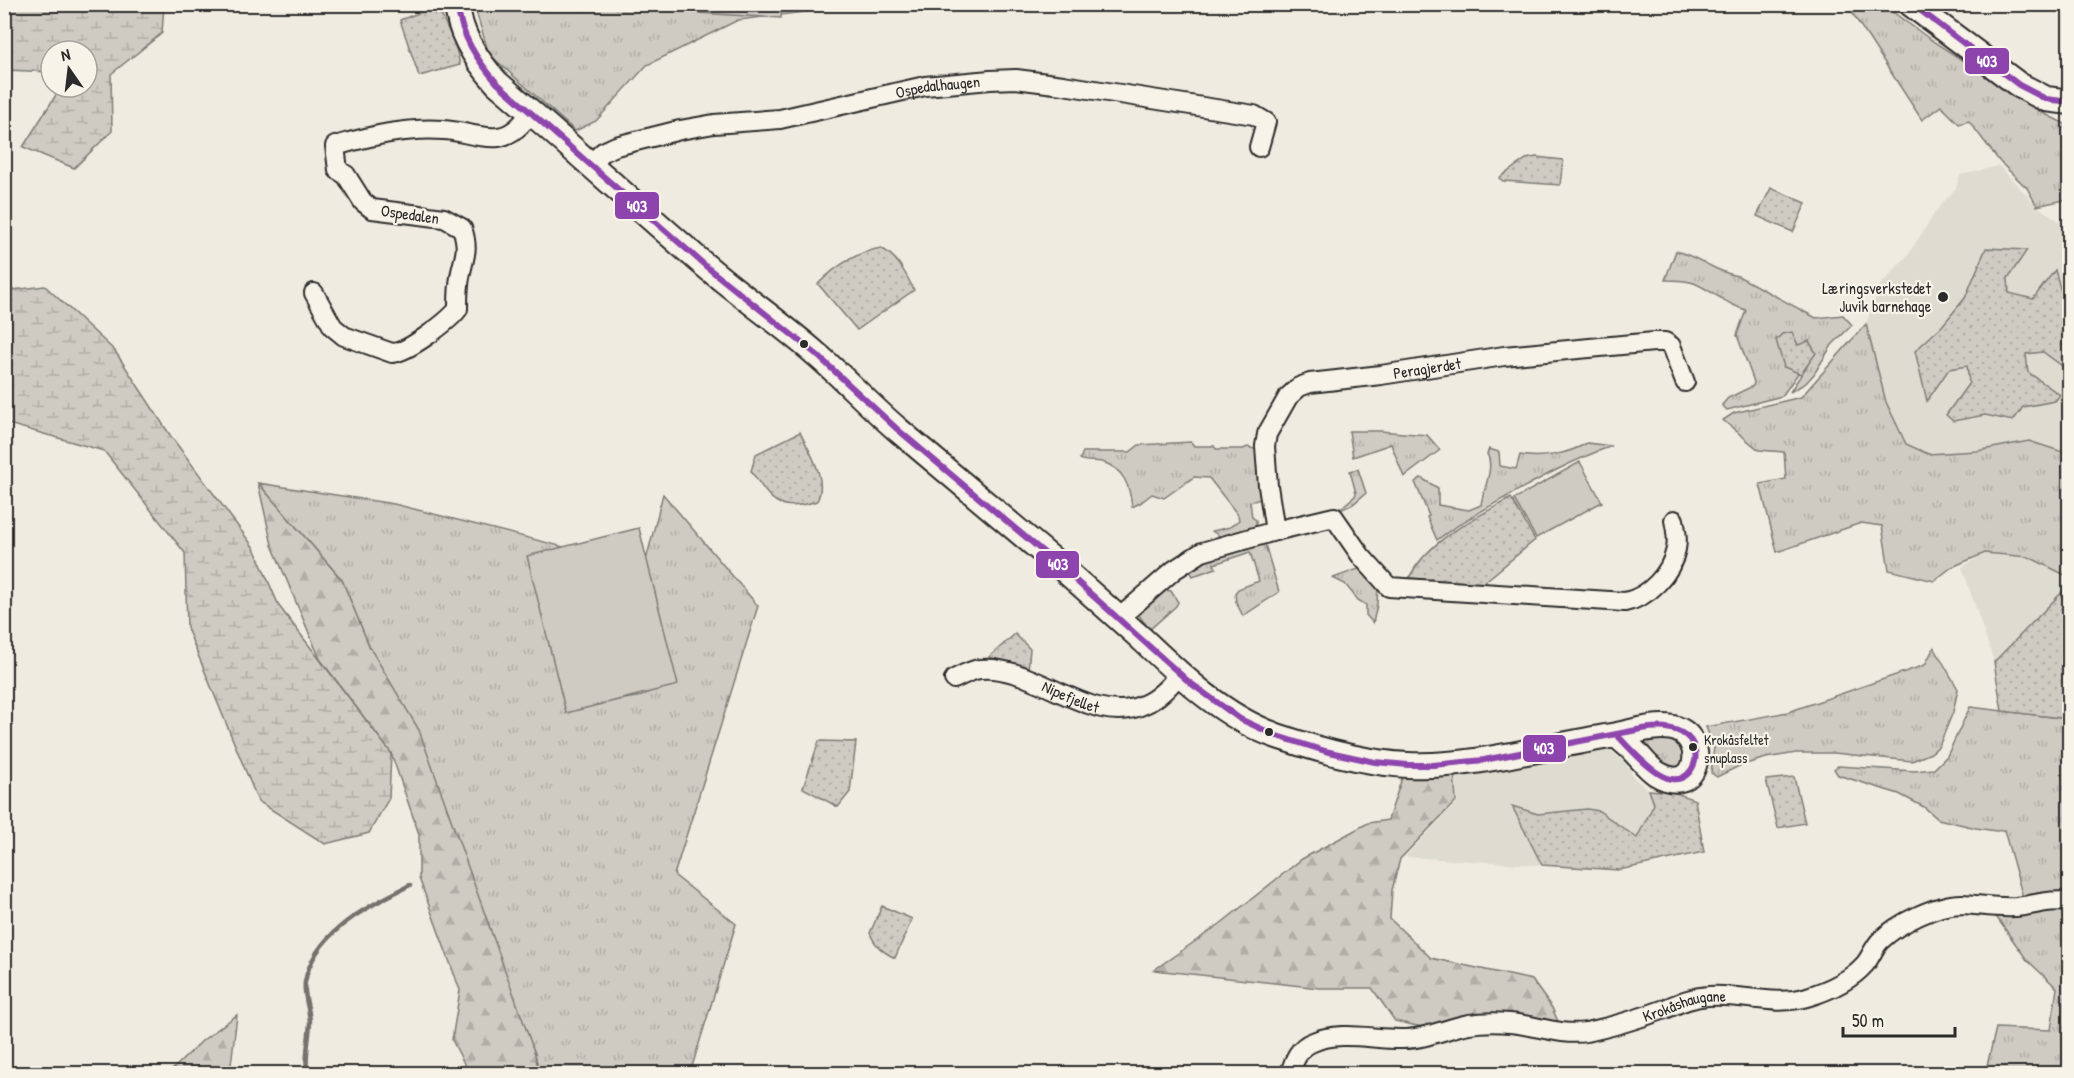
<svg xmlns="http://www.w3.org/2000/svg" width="2074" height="1078" font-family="'Patrick Hand',sans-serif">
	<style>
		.built { fill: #dedbd1 }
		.grass { fill: url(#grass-tufts); stroke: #7d7b76; stroke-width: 1.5 }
		.forest { fill: url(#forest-firs); stroke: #7d7b76; stroke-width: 1.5 }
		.wetland { fill: url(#wetland-marsh); stroke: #7d7b76; stroke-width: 1.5 }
		.park { fill: url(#park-dots); stroke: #7d7b76; stroke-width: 1.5 }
		.pitch { fill: #cfcbc2; stroke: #7d7b76; stroke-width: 1.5 }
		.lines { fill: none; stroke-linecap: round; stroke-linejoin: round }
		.stream { stroke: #74726e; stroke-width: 4.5 }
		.street-casing { stroke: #2b2b2b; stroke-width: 22 }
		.secondary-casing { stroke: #2b2b2b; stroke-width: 28 }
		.street { stroke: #f7f3e8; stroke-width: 18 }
		.secondary { stroke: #f7f3e8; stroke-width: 24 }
		.bus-1-casing { stroke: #f7f3e8; stroke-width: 10 }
		.bus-1 { stroke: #8e44ad; stroke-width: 6 }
		.poi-dot { fill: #2b2b2b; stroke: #f7f3e8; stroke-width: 2 }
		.labels { text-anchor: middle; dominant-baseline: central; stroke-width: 4.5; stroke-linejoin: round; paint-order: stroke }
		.bus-label { font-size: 14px; fill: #2b2b2b; stroke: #f7f3e8; text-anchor: start }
		.street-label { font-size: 16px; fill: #2b2b2b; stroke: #f7f3e8 }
		.poi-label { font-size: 16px; fill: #2b2b2b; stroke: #f7f3e8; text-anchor: end }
		.line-badge { stroke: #f7f3e8; stroke-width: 2 }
		.badge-label { font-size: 16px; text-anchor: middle; font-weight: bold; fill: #fff }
	</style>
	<defs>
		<pattern id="grass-tufts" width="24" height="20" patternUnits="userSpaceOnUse" patternTransform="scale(1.5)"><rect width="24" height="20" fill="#cfcbc2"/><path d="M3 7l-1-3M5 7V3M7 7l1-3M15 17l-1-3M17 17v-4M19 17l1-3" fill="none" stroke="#b2aea7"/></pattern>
		<pattern id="forest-firs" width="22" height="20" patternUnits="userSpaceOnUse" patternTransform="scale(1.5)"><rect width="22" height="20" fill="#cfcbc2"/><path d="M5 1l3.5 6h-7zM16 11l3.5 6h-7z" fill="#b2aea7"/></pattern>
		<pattern id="wetland-marsh" width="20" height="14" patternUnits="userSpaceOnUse" patternTransform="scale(1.5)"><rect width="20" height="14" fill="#cfcbc2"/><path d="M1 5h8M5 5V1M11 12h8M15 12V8" fill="none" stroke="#b2aea7"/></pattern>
		<pattern id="park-dots" width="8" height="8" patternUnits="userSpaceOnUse" patternTransform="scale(1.5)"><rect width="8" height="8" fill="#cfcbc2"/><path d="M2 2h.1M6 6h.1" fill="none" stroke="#b2aea7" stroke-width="1.8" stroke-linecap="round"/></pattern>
	</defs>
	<rect width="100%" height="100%" fill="#efebe0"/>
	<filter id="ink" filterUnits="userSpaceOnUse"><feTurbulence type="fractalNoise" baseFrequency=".0167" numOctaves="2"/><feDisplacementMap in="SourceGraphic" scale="12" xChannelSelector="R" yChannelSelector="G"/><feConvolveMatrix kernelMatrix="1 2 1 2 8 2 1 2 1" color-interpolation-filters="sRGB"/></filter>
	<g filter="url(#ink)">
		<path class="built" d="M1999,166L2037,206L2069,228V454L2029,441L1977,451L1928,454L1906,444L1886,402L1866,324L1880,285L1908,255L1936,211L1956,188L1960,175Z
			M1985,553L2029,557L2069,577V585L1994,662L1962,567Z
			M1604,746L1626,763L1634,778L1649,790L1673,792L1695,800L1704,852L1619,870L1405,857L1458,801L1454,770Z"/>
		<path class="grass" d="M474,5H862L738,20L647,65L596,121L575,131L489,54Z
			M1847,5H1883L1934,42L2043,113L2069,126V199L2037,206L2027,188L2000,162L1969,121L1959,124L1941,106L1922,120Z
			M1676,251C1698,256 1716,273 1738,276L1816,318L1843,315L1852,325L1832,345L1814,374L1806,383L1790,392L1815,353L1784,367L1799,372L1782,396L1727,410L1722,405L1728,398L1753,386L1754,382L1737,335L1746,310C1725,304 1713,291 1694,283C1685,280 1675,280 1665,280Z
			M1866,324L1886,402L1906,444L1928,454L1977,451L2029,441L2069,454V577L2029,557L1985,553L1952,567L1934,581L1889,570L1882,526L1861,523L1777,552L1760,484L1786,479L1784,452L1759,450L1723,420L1734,413L1801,397Z
			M1349,431H1380L1427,435L1440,450L1404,477L1391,444L1353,457Z
			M1191,442L1194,446H1214L1216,449H1243L1248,447L1258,450L1264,498L1250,502L1252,517L1256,520V528L1221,537L1212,531L1230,527L1239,520L1238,515L1209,478L1194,477L1164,498L1152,494L1140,503L1132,507C1130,487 1124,468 1102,462C1094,460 1086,463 1080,459L1083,452H1130L1139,445Z
			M1587,443L1612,446C1575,459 1542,477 1508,496C1483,510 1459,523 1437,540L1427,517L1429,516L1415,482L1421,478L1438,488V505L1469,510L1481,505C1483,490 1495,467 1487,454L1489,449L1499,452L1500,466L1516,469L1520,455C1542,459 1568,454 1587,443Z
			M1358,469L1366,493L1353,504L1336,512L1355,496L1356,493L1350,471Z
			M258,483L394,504L572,549L613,701L642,696L670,680L644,568L663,494L758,606L674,875L736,924L690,1073H539L535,1054L342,580Z
			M1264,541L1279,592L1243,616L1236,602L1235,593L1238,589L1259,581L1250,552L1214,564L1216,568L1193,576L1190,571L1193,565L1229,552L1253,548L1252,544Z
			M1361,568L1378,585L1377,605L1373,623L1366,615V605L1358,600L1345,584L1333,578Z
			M1165,590L1171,591L1178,602L1176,606L1149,630L1139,615L1140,612Z
			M1934,647L1958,689L1953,712L1939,746L1931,753L1912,761L1834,753H1796L1766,758L1739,766L1717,777L1711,773L1714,747L1706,727L1788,712L1925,665Z
			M1970,707L2069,719V893L2024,901L2004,830L1996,831L1976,828L1938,819L1924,807L1899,794L1838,775L1834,769L1838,766L1914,771L1934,769L1947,756Z
			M1659,736L1683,741L1684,768C1660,766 1653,755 1636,739Z
			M2069,907V1073L1985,1074L1996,1028L2051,1030L2057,988L2027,960L1995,915Z"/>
		<path class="forest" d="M258,483L342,580L370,648L419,730L535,1054L539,1073H469L452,1040L460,990L419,878V834L391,753L320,659L272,545Z
			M1454,770L1456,801L1400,859L1392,890L1390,919L1431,958L1532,980L1552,1008L1561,1028L1435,1030L1395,1021L1372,988H1320L1154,970L1220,924L1302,859L1368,823L1388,820L1404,772Z
			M237,1015L230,1073H169L203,1040Z"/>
		<path class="wetland" d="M5,4L164,5L162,33L111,74L112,131L74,168L23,147L61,87H87V51H51V72L6,70Z
			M45,286L115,351L170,435L254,548L279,606L391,753L389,798L369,833L325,844L258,801L187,628L185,553L104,451L5,423V291Z"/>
		<path class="park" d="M437,6L455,44L460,65L419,76L400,20Z
			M1536,157L1563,160L1560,185L1503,181L1499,178L1526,159Z
			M1771,188L1806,203L1793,232L1757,216Z
			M881,248C899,258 905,273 914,290L857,330L818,284C836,266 856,252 881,248Z
			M1986,248L2027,250L2008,278L2009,293L2033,299L2055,270L2063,299L2069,306V371L2043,352L2026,354L2028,372L2060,395L2055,401L2023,407L2013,421L1985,415L1953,421L1946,415L1969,383L1967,366L1949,369L1927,401L1915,351L1942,326L1965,298Z
			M1792,332L1798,345L1809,341L1816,353L1801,374L1784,367L1776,340L1782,334Z
			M800,432C810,453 828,479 817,501C777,514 771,500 751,471L756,454Z
			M1511,498L1535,540L1482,584L1409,578C1429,539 1474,519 1511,498Z
			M2069,585V719L2002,711L1994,662Z
			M1015,634L1030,649L1028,671L989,657Z
			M819,741L856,742L850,792L838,807L803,788Z
			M1794,777L1805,823L1778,828L1766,780Z
			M1649,790L1673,792L1695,800L1704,852L1619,870L1542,865L1512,806L1538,814L1587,809L1599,811L1637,838L1654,804Z
			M882,906L912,919L895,958C883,952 875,946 870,933Z"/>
		<path class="pitch" d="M700,5H782L781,18L699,13Z
			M1580,462L1602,502L1536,538L1514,499Z
			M639,528L678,685L566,713L527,556Z"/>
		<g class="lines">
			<path class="stream" d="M307,1074C305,1056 309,1040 310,1023C310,1010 303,995 305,982C314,931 370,906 410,885"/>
			<defs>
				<g id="street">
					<path id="s1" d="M590,164L603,152L616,146L680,130L714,124L780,119L925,86L990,80L1016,79L1063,85L1254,115L1266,122L1259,147"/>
					<path d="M314,293L333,327L344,336L392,353C407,353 449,321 458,309C458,301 458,293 459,285C461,260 471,254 462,228L444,218L372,209L363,202L346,175L338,170L335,146C370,136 407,127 444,130C462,131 480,139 498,137C513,135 522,124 531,113"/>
					<path id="s2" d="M1275,531L1268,486L1265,446L1267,434L1288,397L1299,387L1310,383L1381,375L1504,356L1654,342H1665L1671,346L1685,382"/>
					<path d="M1119,618L1174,570L1202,552L1275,531L1334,517L1361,556L1389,587L1625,602C1649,597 1671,574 1676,549C1678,539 1676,530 1674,520"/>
					<path id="s3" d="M954,679C963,675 971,670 980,669C1034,663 1093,730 1145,704C1159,698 1170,685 1180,674"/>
					<path id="s4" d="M1290,1074C1294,1060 1299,1047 1313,1042C1341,1030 1374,1040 1403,1039C1426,1039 1447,1028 1469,1024C1482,1022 1496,1022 1510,1023C1535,1025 1561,1036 1586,1032C1612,1027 1640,1018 1665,1009C1679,1003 1692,997 1708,996C1741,993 1774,1007 1807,997C1827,991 1851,980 1865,964C1871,957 1874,947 1880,941C1898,923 1937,904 1962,904C1981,905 1996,908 2016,907C2036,905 2049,899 2070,902"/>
				</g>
				<path id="secondary" d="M457,4C459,35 477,61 497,83C563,139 627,198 693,255C732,290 776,319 816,354C844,378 869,405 897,429C950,473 1002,517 1054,561C1084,587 1114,614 1143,640C1182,677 1225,718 1277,736C1318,750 1364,763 1408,765C1473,768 1546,746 1611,736C1630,733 1654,724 1673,728C1709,736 1700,800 1656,773C1647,767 1642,759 1634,751C1629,745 1622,741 1617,735
					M1911,4L2019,85L2046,99L2070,102"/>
			</defs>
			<use href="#street" class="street-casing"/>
			<use href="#secondary" class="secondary-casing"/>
			<use href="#street" class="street"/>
			<use href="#secondary" class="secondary"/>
			<defs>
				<path id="bus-1" d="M457,4C461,36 477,60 497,83L708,268L816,354L897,429L1054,561L1189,682L1240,719L1277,736L1325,751L1375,762L1408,765H1433L1484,760L1642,729C1713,717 1703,784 1671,779C1654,776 1629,748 1617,735
					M1912,4L2019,85L2046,99L2070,102"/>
			</defs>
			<use href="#bus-1" class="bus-1-casing"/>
			<use href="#bus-1" class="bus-1"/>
		</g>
	</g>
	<g class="poi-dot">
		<circle cx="1943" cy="297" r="6"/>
		<circle cx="804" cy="344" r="5"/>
		<circle cx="1269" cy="732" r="5"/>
		<circle cx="1693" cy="747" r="5"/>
	</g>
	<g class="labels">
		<g class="bus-label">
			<text x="1704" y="739">Krokåsfeltet<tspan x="1704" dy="18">snuplass</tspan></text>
		</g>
		<g class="street-label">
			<text stroke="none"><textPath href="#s1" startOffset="360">Ospedalhaugen</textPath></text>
			<text transform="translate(410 214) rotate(8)">Ospedalen</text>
			<text stroke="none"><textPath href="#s2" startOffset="285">Peragjerdet</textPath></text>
			<text stroke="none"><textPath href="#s3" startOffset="124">Nipefjellet</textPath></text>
			<text stroke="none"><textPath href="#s4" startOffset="420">Krokåshaugane</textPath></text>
		</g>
		<g class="poi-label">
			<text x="1931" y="288">Læringsverkstedet<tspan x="1931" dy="18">Juvik barnehage</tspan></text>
		</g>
	</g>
	<g class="line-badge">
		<rect x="1964" y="47" width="46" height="28" rx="6" fill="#8e44ad"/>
		<rect x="614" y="191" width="46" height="29" rx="6" fill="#8e44ad"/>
		<rect x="1035" y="550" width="45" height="29" rx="6" fill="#8e44ad"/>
		<rect x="1522" y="734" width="45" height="29" rx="6" fill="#8e44ad"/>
	</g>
	<g class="badge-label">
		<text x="1987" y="67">403</text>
		<text x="637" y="212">403</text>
		<text x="1058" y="570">403</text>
		<text x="1544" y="754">403</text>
	</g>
	<rect width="2074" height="1078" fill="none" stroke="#f7f3e8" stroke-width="24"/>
	<rect x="12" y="12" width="2050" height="1054" fill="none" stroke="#2b2b2b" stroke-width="2" filter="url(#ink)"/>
	<g transform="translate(69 69) rotate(346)"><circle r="28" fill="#f7f3e8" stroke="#a5a39c" stroke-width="1.5"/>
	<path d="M0-4.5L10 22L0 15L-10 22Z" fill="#2b2b2b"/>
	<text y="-9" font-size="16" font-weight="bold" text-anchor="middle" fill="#2b2b2b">N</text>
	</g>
	<path d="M1843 1027v9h112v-9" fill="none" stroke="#2b2b2b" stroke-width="3"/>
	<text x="1852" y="1027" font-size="18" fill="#2b2b2b" stroke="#f7f3e8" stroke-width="4.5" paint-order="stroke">50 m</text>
</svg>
